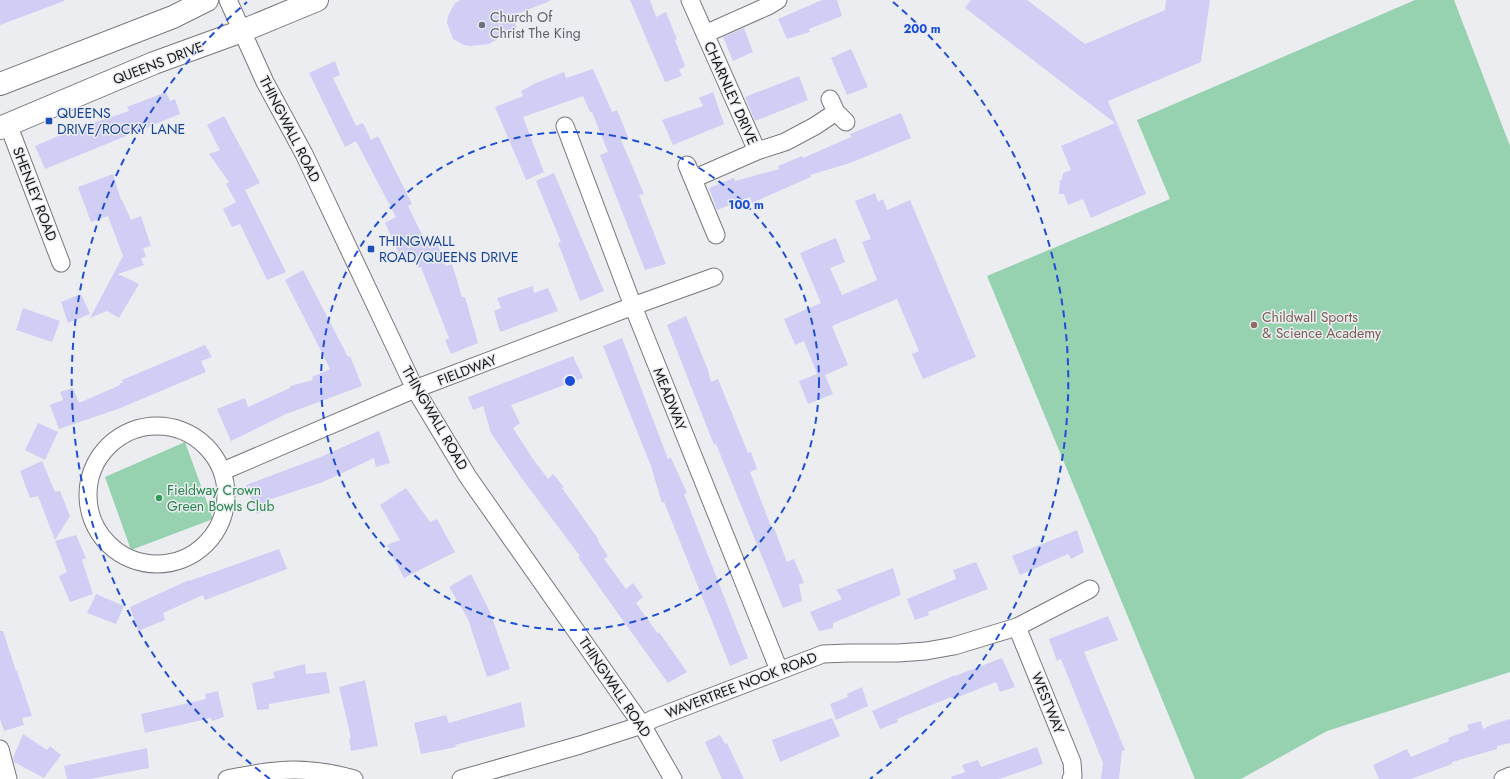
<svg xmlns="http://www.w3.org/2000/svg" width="1510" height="779" font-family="Jost,sans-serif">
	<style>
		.green { fill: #96d1b0 }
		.building { fill: #d0cef4 }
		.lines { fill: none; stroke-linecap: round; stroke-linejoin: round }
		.minor-casing { stroke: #78787c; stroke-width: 19 }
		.highway-casing { stroke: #78787c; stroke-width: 24 }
		.minor { stroke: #fff; stroke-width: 17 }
		.highway { stroke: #fff; stroke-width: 22 }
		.ring { fill: none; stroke: #1d4ed8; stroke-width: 2; stroke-dasharray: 7 5 }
		.worship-dot { fill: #6b7280; stroke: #ecedf1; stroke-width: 1.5 }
		.transit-dot { fill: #1a4fb4; stroke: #ecedf1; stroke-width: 1.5 }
		.education-dot { fill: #8d6e63; stroke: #ecedf1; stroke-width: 1.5 }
		.leisure-dot { fill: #2e9e5b; stroke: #ecedf1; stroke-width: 1.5 }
		.labels { text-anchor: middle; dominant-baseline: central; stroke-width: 3; stroke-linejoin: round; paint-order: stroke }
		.worship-label { font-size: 14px; fill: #5b616d; stroke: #ecedf1; text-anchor: start }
		.street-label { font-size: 14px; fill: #141516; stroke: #ecedf1 }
		.transit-label { font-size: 14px; fill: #164399; stroke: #ecedf1; text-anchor: start }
		.education-label { font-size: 14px; fill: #785e54; stroke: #ecedf1; text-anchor: start }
		.leisure-label { font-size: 14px; fill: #27864d; stroke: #ecedf1; text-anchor: start }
		.centre { fill: #1d4ed8; stroke: #ecedf1; stroke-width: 2 }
		.ring-label { font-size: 12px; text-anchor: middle; font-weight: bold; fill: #1d4ed8; stroke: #ecedf1; stroke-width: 3; stroke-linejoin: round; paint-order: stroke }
	</style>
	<rect width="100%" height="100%" fill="#ecedf1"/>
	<path class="green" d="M1415,0H1454L1510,146V672L1327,731L1241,779H1195L987,276L1170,199L1137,120Z
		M185,442L213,519L131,550L105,477Z"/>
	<path class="building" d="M0,0H64V1L0,25Z
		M461,0H550V1L512,16L517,28L489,44L470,46L464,45L453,39L447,23L448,16L455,3Z
		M630,0H650L656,17L666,12L677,39L675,40L685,66L679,70L682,76L665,82Z
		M822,0H837L842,16L809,29L810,32L787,39L778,19Z
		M971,0H1027L1085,44L1165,10L1166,0H1210L1201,62L1108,101L1146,194L1091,218L1083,199L1068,205L1064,194H1059L1060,180H1062L1063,173L1071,170L1061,146L1115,123L965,8Z
		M744,28L753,52L733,61L723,37Z
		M851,49L868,87L847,95L831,58Z
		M335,61L340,75L333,78L356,126L363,123L371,140L378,136L412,204L408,206L428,247L437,243L446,266L452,264L462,297H465L478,343L451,354L445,340L449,338L421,267L419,268L413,254L402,260L385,223L396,217L356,141L345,147L309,73Z
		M593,69L612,112L617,110L628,137L621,140L644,194L639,195L666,264L645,270L600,155L608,152L592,112H590L583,96L523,117L544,172L526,180L495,107L523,96L521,91L536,83L564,72L566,78Z
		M799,76L808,100L755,121L745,97Z
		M166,92L170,101L175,99L180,114L45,169L35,146L72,130L129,111L127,107Z
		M713,92L724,124L673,145L662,120L703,106L699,98Z
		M901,113L911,138L850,163L810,175L811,177L752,203L750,197L717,210L709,188L734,178L735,181L779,169L778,166L802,156L803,158L851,137L850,134Z
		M224,116L260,183L245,190L286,272L267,280L240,224L232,227L223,209L236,202L226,184L229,182L209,154L220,150L207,125Z
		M554,173L604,291L580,301L558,243L561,242L536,181Z
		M113,174L121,200H122L131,220L141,216L151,246L143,248L146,256L141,259L144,265L118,274L139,284L119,318L107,311L90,318L123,256L108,216L91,222L78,187Z
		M875,193L878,202L883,199L887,210L910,200L976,357L923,379L912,354L919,351L897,299L832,326L848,365L825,375L833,394L808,404L799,381L817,374L804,341L795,345L784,319L821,303L800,253L836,238L845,262L830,268L842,295L877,280L862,242L871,239L855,201Z
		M303,270L348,357L350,356L362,386L286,414L231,441L217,409L245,398L248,407L290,388V386L313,380L312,377L330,369L285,280Z
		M533,286L534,293L548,288L558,311L500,332L494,311L501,308L497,298Z
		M81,294L90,314L68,323L61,302Z
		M23,308L60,321L52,342L16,330Z
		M686,316L708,370L711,382L718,379L748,453L751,452L757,469L750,472L772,529L774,528L787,562L794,559L804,583L799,584L802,601L783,608L716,444L714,445L667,325Z
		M622,338L668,459L671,458L687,493L684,494L748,658L730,666L664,502L662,503L651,466L603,346Z
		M205,345L212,357L201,361L206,372L118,409L59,429L50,405L63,400L60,392L73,388L79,403L120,385V383H123L122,380Z
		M573,356L583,378L511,405L520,423L513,428L533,459L548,479L553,474L564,487L562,488L599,540L598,541L608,556L604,559L626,589L633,583L643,597L636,603L658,634L659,632L687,672L668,683L609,601L578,557L580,556L520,476L491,433L483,406L473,410L468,397Z
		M38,423L58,432L45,460L25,450Z
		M379,431L390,463L376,467L374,458L323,482L268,500L271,509L256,514L246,485L318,458Z
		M42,461L55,492L60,491L70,516L55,540L38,496L30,498L20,471Z
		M406,488L430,522L437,519L455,552L404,578L387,545L400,540L380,505Z
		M1077,530L1084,552L1071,559L1068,554L1020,575L1012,556Z
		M76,535L86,558L82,560L93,594L70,602L59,576L67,572L55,541Z
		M279,549L287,569L205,600L203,595L163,613L165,620L138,631L130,607L189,580V581Z
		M976,562L988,589L928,612L929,615L915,620L907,599L956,579L953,570Z
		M893,568L901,595L833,623V628L819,631L810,612L842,599L836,590Z
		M471,574L490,612L510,669L487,677L468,619L449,587Z
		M96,594L124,606L116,624L87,613Z
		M1108,616L1118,640L1084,652L1125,750L1122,751L1119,779H1101L1103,763L1061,659L1057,661L1049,639Z
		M0,631H3L16,671H17L32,716L22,718L24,725L4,731L0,719Z
		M1002,658L1015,687L1000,692L996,682L953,699L951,697L897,719L898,722L880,729L872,711L955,675V676Z
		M305,664L306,674L326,672L330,693L269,704V709L257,710L252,683L275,678L273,672Z
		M365,680L378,746L351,751L349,739L351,738L339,687Z
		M862,687L868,706L836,720L830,704L848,697L847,694Z
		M218,691L224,717L212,721L211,718L145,733L141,714L206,699L205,694Z
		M521,702L525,727L455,745L456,747L421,754L414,723L446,715L449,723Z
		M832,718L840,736L780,762L772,740Z
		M1510,719V743L1497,746V749L1452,762V764L1411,779H1379L1373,765L1407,749L1411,757L1449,741L1448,738L1469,730L1467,725L1481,721L1483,729L1491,725Z
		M23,734L47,750L50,746L61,755L44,778L14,762L13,758Z
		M720,735L725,744L727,743L744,779H722L705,742Z
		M1037,747L1043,764L999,779H952L951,777L965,772L962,765L978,760L981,767Z
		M147,748L149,768L90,779H67L64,766Z"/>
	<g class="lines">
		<defs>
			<path id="minor" d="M228,0L265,82L304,154L415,389L468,477L642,725L673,779
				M690,0L757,151
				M705,34L768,6L778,0
				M830,99L836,112L846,122
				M8,124L61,263
				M565,126L633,306L779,670
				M687,165L716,235
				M693,179L757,151L785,142L815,126L836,112
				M88 495a69 69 0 1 1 138 0a69 69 0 1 1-138 0Z
				M223,471L415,389L633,306L714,277
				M1017,627L1072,762L1073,776L1071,779
				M0,749L8,779
				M227,779C244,776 260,772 277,771C302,768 329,772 354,779
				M461,779L580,745L642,725L653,719L823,654L849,653H898L926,651L954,646L1017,627L1090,589
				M1503,779L1510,776"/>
			<path id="highway" d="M0,84L173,17L207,0
				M0,128L154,63L242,31L317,0"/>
		</defs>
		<use href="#minor" class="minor-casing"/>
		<use href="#highway" class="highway-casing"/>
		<use href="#minor" class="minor"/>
		<use href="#highway" class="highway"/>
	</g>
	<g class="ring">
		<circle cx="570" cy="381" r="249"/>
		<path d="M270 779A498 498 0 0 1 247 2M893 2A498 498 0 0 1 870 779"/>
	</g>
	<circle class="worship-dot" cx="482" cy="25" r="4"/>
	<g class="transit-dot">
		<rect x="45" y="117" width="8" height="8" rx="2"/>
		<rect x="367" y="245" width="8" height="8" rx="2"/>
	</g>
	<circle class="education-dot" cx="1254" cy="325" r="4"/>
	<circle class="leisure-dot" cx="159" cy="498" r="4"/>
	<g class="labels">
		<g class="worship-label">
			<text x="490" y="17">Church Of<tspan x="490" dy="16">Christ The King</tspan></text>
		</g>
		<g class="street-label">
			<text transform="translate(158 63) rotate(-21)">QUEENS DRIVE</text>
			<text transform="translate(731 93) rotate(66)">CHARNLEY DRIVE</text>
			<text transform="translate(290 129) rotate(63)">THINGWALL ROAD</text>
			<text transform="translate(35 194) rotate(69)">SHENLEY ROAD</text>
			<text transform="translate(467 370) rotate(-21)">FIELDWAY</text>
			<text transform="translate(670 399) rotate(68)">MEADWAY</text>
			<text transform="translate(435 418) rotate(60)">THINGWALL ROAD</text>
			<text transform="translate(741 685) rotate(-21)">WAVERTREE NOOK ROAD</text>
			<text transform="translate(615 687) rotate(56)">THINGWALL ROAD</text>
			<text transform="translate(1048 703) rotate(68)">WESTWAY</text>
		</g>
		<g class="transit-label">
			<text x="57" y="113">QUEENS<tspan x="57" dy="16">DRIVE/ROCKY LANE</tspan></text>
			<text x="379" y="241">THINGWALL<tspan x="379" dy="16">ROAD/QUEENS DRIVE</tspan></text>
		</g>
		<g class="education-label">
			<text x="1262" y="317">Childwall Sports<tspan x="1262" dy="16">&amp; Science Academy</tspan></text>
		</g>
		<g class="leisure-label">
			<text x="167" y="490">Fieldway Crown<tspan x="167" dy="16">Green Bowls Club</tspan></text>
		</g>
	</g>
	<circle cx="570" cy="381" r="6" class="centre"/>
	<g class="ring-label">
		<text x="922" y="33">200 m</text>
		<text x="746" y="209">100 m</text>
	</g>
</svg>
